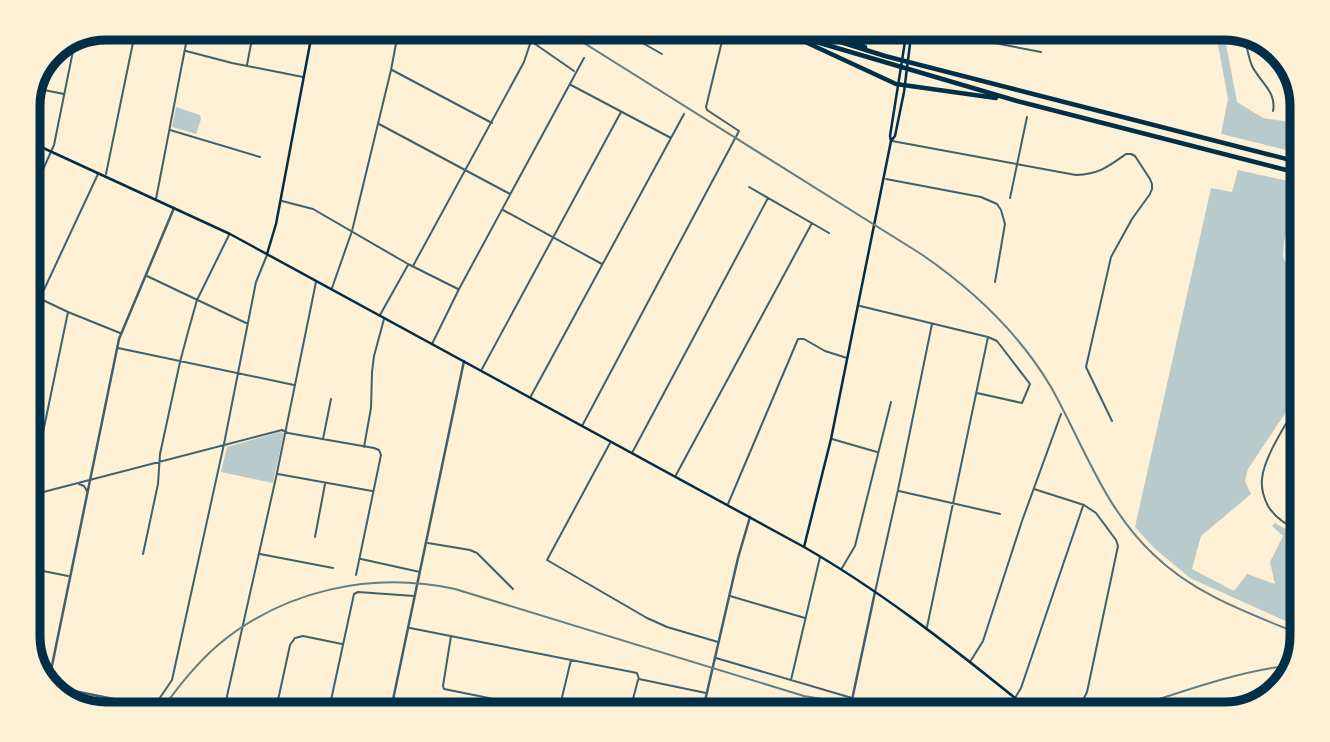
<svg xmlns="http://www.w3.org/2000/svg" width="1330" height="742" font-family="Arial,sans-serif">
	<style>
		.green { fill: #b9caca }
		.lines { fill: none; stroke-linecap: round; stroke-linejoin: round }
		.minor { stroke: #3f606c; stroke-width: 2 }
		.tertiary { stroke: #3f606c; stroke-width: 2.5 }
		.secondary { stroke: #003049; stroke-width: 2.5 }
		.motorway { stroke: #003049; stroke-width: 4.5 }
		.rail { stroke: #657d81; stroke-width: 2 }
		.rim { fill: none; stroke: #003049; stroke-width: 9 }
	</style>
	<rect width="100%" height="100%" fill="#fdf0d5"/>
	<path class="green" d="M1215,28H1223L1237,102L1263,118L1302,124V154L1221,134L1228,99Z
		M176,107L200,115L201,119L196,134L172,127Z
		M1238,170L1302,184V211L1290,224L1284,241L1283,257L1297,287L1302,294V388L1248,469L1245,481L1251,494L1201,536L1192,569L1234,591L1247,574L1275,584L1270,562L1283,536L1272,526L1275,523L1302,538V558L1293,563L1298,571L1290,576L1302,594L1301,628L1190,578L1154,548L1135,527L1211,188L1232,192Z
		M280,432L284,433L273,483L221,472L227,447Z"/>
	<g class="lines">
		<path class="minor" d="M512,28L574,71
			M616,28L662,54
			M916,28L1041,52
			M1244,33C1246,44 1248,56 1252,66C1260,82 1277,92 1273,111
			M355,38L359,28
			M638,40L643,28
			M186,51L232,63L303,77
			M247,65L254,28
			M392,70L492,123
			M571,85L671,138
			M34,88L64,94
			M379,124L510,194
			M170,130L260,157
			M892,141L1076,175C1099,174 1108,167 1126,154H1131L1135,156L1150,179L1152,184V189L1150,194L1132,219L1111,257L1086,367L1112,421
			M106,174L136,28
			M886,179L981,197L997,204L1001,210L1005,224L995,282
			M749,187L829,233
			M1010,198L1027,117
			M156,199L189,28
			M282,201L313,209L408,264L458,289
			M28,203L54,145L75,41
			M503,210L602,264
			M413,266L524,62L531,41
			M147,276L246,323
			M332,288L352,231L391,70L399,28
			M28,293L68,312L120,333
			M860,306L988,337L927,627
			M380,315L408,265
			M28,340L37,301L42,294L98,174
			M432,344L459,289L584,58
			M118,348L294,385
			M482,369L621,112
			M977,393L1022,403L1030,384L997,341L988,337
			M531,396L684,114
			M1302,396C1290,419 1264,455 1262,479C1261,488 1264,498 1268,506C1276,519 1287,526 1302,531
			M582,426L739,131L707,110L706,107L723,37L718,29L715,28
			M323,439L331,399
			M832,439L877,452
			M610,443L547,560L647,618L667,627L718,642
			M364,447L371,408L372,372L374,356L384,319
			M632,453L768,198
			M278,474L372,491
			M676,475L812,223
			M79,484L84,486L87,491
			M1034,489L1084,505L1096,513L1116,540L1118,546L1087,692L1080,706L1069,714
			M899,491L1000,514
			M30,495L68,312
			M28,496L282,430L288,433L374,448L379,450L381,455L356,575
			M728,504L798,339H804L825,351L847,358
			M315,537L325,484
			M428,543L470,550L477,553L513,589
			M143,554L158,484L160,454L180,362L188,332L197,300L229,235
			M260,554L333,568
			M361,559L420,572
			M28,568L68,576
			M842,568L855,546L891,402
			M875,592L898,490L932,324
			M730,596L805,618
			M410,628L632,672L637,673L639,679L706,693
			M451,636L443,686L444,689L558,712
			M716,658L852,698
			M970,662L983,641L1022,521L1061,414
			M791,680L820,557
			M1015,698L1021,688L1083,506
			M155,705L172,680L224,444L256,282L267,255
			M223,714L277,473L316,282
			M275,714L290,645L295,638L303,636L342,644
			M328,714L354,594L358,592L414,596
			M558,714L571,660
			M629,714L638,680
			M1179,714L1264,703"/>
		<path class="tertiary" d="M48,685L119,339L174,208
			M49,686L188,714
			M390,714L464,361
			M702,714L738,558L750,517
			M849,714L875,592"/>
		<path class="secondary" d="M28,141L230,234L804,547C879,590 948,644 1015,698L1019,705L1030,714
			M891,141L895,136L904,92L912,28
			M267,254L276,224L313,28
			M804,547L831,439L891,141L890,136L907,29
			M1017,699L1021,700L1040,714"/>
		<path class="motorway" d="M769,28L1017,101L1302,174
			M796,28L885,56L1302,163
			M831,28L838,34L865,47
			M879,28C888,34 899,41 911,38
			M885,28C892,33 901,37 906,28
			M801,40L896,84L996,98"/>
		<path class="rail" d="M560,28L921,254C972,289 1019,333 1051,387C1083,444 1104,508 1153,554C1195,595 1249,613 1302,635
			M159,714C176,689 195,665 218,645C284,590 371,571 455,589L804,696L851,704L928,714
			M1113,714C1171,696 1234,671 1294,665"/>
	</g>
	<path d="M0 0H1330V742H0ZM106 40H1224A66 66 0 0 1 1290 106V636A66 66 0 0 1 1224 702H106A66 66 0 0 1 40 636V106A66 66 0 0 1 106 40Z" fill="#fdf0d5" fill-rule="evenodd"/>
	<path class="rim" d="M106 40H1224A66 66 0 0 1 1290 106V636A66 66 0 0 1 1224 702H106A66 66 0 0 1 40 636V106A66 66 0 0 1 106 40Z"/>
</svg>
